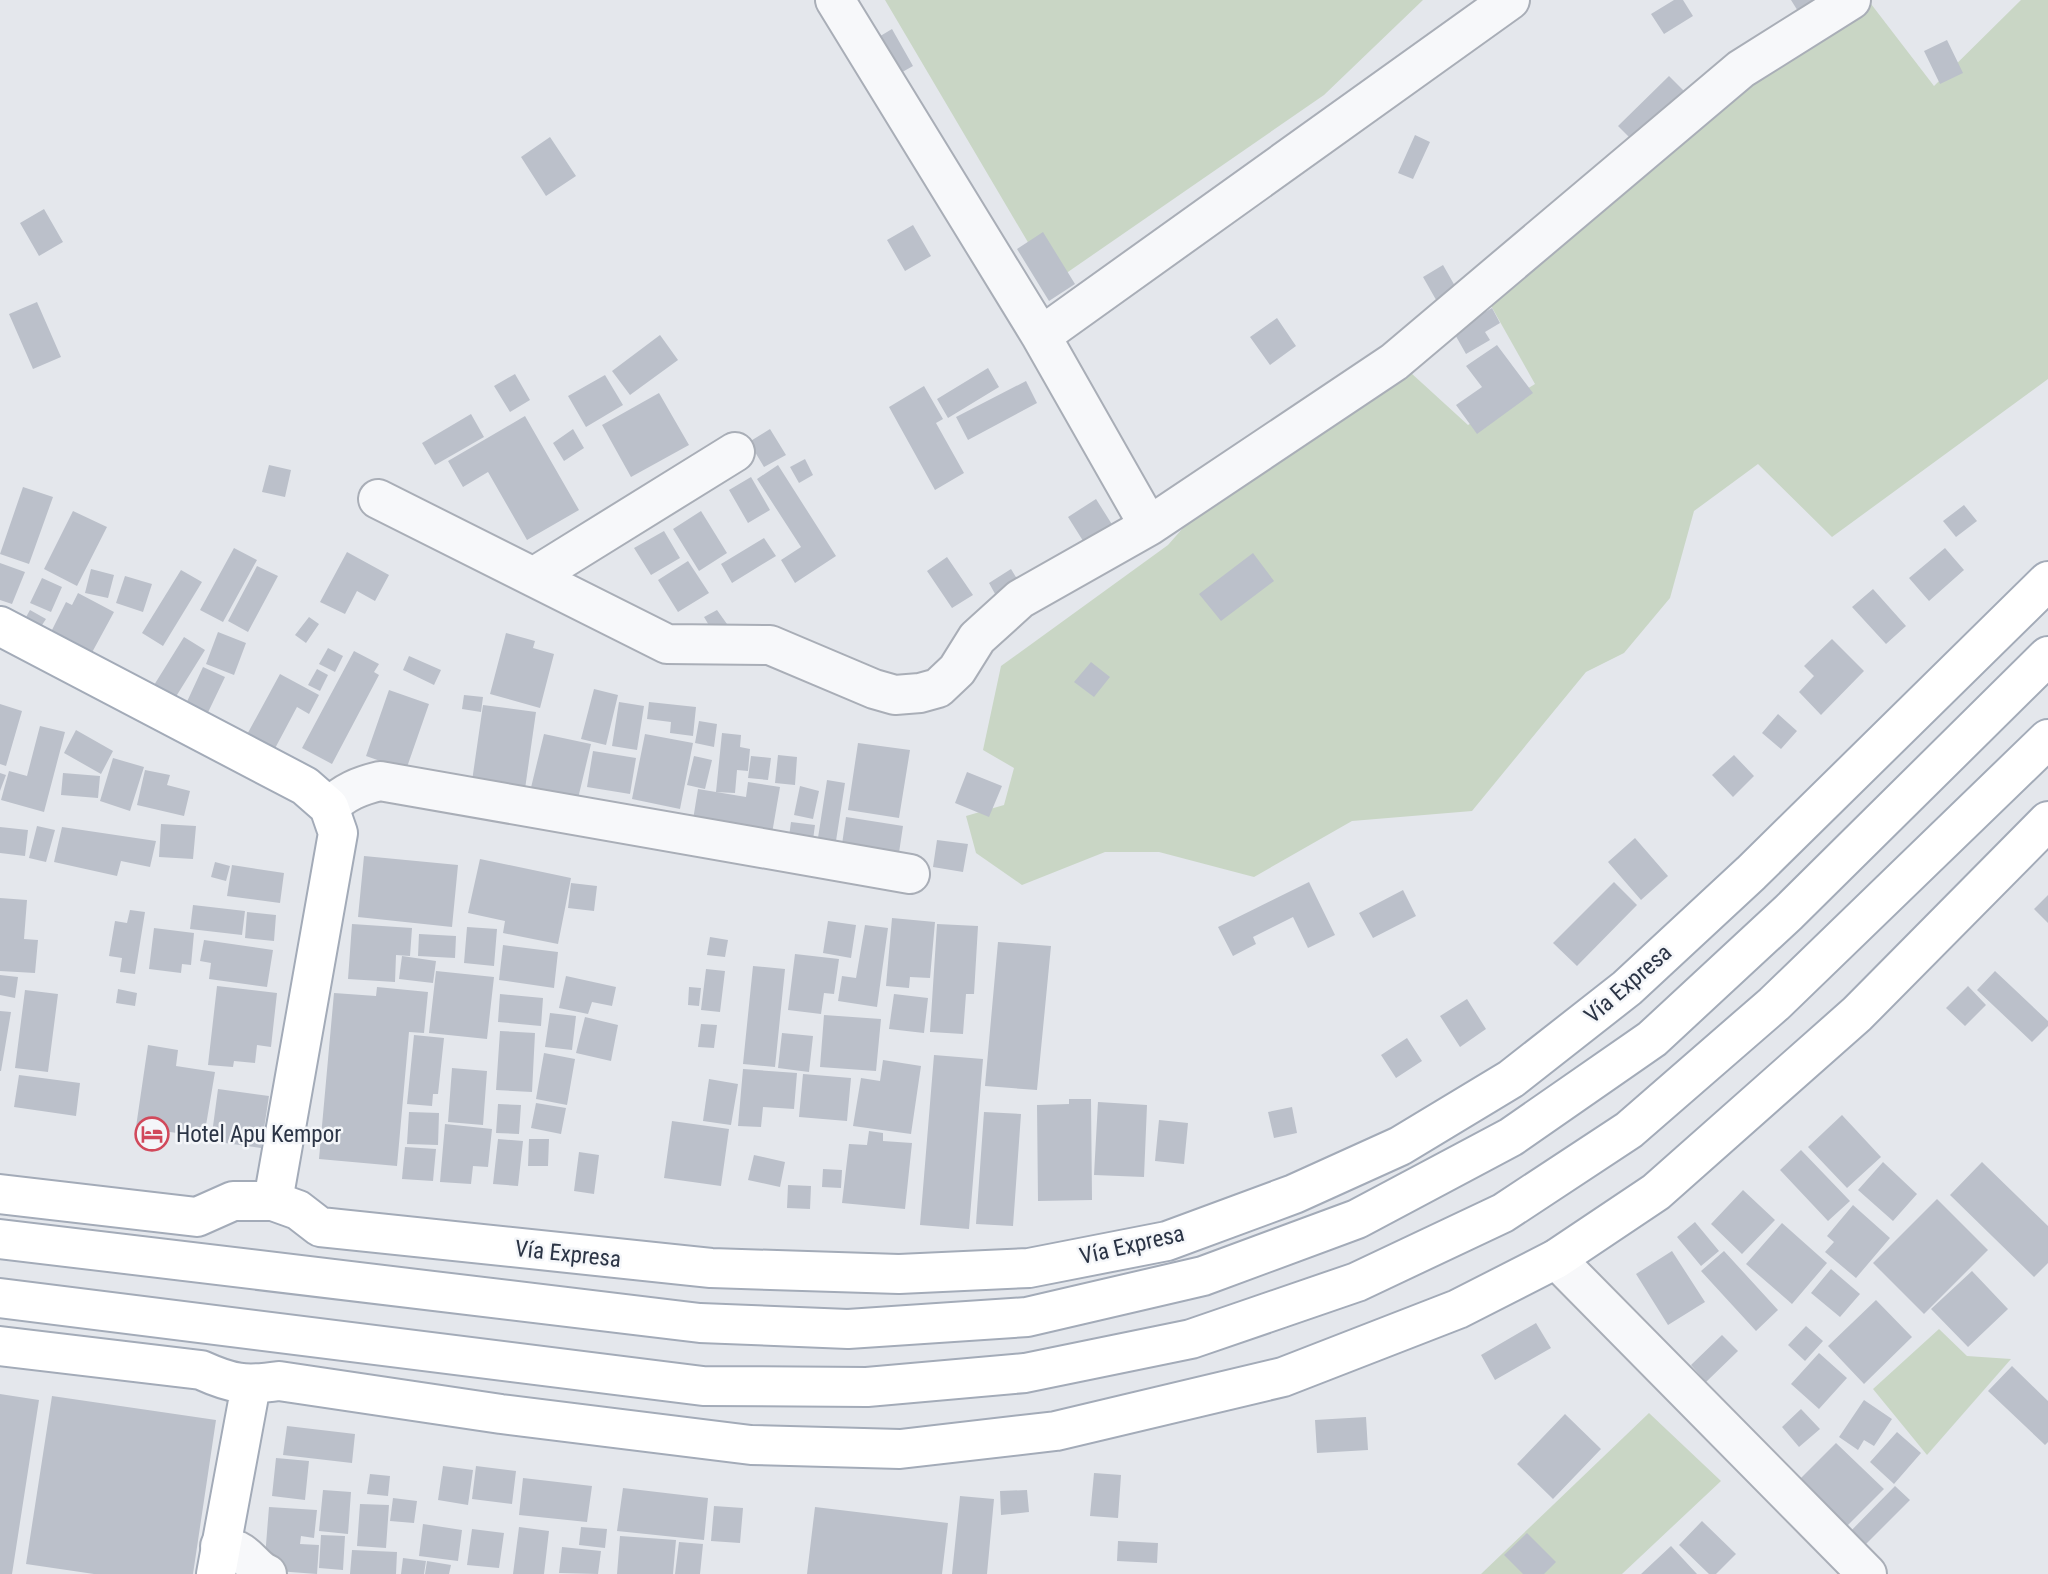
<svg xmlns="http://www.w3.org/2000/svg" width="2048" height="1574" font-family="'Roboto Condensed',sans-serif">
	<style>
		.green { fill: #c9d6c5 }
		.building { fill: #bbc0ca }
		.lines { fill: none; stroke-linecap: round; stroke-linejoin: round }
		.minor-casing { stroke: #a9aeb7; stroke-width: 42 }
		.major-casing { stroke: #a3abb8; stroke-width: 42 }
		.minor { stroke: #f7f8fa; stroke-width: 38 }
		.major { stroke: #fff; stroke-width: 38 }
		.labels { text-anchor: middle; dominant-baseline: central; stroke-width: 5; stroke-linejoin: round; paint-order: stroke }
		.street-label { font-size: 23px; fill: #2b3445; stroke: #f4f6f9 }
		.poi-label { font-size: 23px; fill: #2b3445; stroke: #f4f6f9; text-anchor: start }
	</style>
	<rect width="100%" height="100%" fill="#e4e7ec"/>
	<path class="green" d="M885,0H1423L1324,95L1052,283Z
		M1868,0L1934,86L2021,0H2048V379L1832,537L1758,464L1694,511L1670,598L1624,653L1586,672L1472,811L1352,821L1254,877L1159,852H1105L1022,885L976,853L966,816L1004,805L1014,768L983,750L1001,666L1168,545L1197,512L1399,362L1468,425L1535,384L1481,288L1725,68Z
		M1939,1329L1967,1356L2011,1359L1927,1455L1873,1389Z
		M1649,1413L1721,1481L1622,1574H1481Z"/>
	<path class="building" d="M1674,0H1683L1693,16L1664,34L1651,14Z
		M1791,0H1825L1801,16Z
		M892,29L913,66L888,80L867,44Z
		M1947,40L1963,73L1940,84L1924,51Z
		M1669,76L1688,95L1637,145L1618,126Z
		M1415,135L1430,142L1413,179L1398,173Z
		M550,137L576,176L546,196L521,157Z
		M44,209L63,242L39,256L20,223Z
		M913,225L931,256L905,271L887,240Z
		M1043,232L1075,284L1049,301L1017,249Z
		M1443,265L1459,293L1439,305L1423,277Z
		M37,302L61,357L33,369L9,314Z
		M1492,308L1500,323L1485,332L1490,340L1466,354L1453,331Z
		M1277,318L1296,346L1270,365L1250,337Z
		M660,335L678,360L630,395L612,371Z
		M1497,345L1533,393L1477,434L1456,405L1482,387L1466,366Z
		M988,368L999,387L948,418L937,399Z
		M515,374L530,400L510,412L494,386Z
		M605,375L623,405L586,427L568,396Z
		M1026,381L1037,403L968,440L956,417Z
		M924,386L943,419L936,423L964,473L935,490L889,407Z
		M659,393L689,445L631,477L602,425Z
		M471,414L484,437L435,465L422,443Z
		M525,416L579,510L527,540L488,472L463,487L448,461Z
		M573,429L584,448L564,461L553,443Z
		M770,429L786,455L764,467L749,442Z
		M805,459L813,475L799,483L790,467Z
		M269,465L291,470L285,497L262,492Z
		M778,465L836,556L795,583L781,560L801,547L757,479Z
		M751,477L770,510L748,523L729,490Z
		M23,487L53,497L29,564L0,554Z
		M1096,499L1113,526L1085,544L1068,517Z
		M1964,505L1977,521L1956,537L1943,521Z
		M73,511L107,527L77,586L44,569Z
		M701,511L727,553L699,571L673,529Z
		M664,531L680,558L651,575L634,548Z
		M764,538L776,556L732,583L721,564Z
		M234,548L257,560L223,622L200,610Z
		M1945,548L1964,570L1929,601L1909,578Z
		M347,552L389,575L375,601L357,591L345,614L320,602Z
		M1253,553L1274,581L1221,621L1199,594Z
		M947,557L973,595L952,608L927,571Z
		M688,561L709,593L678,612L658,580Z
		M0,563L25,572L12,604L0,600Z
		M257,566L278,576L248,632L228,621Z
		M91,569L114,575L108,598L85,593Z
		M1011,569L1022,587L999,601L989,583Z
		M181,570L202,582L163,646L142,633Z
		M125,576L152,584L143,612L116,603Z
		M42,578L62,587L51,612L30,603Z
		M1873,589L1906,626L1886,644L1852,607Z
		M78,593L114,612L89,658L48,638L66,602L72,605Z
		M30,610L46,619L36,634L21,626Z
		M717,610L727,624L713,632L704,617Z
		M309,617L319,624L306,643L295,635Z
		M218,632L246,643L234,675L206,664Z
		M506,633L535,641L533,648L554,654L540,708L490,694Z
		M184,637L205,650L167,711L146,698Z
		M1832,639L1864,671L1821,715L1799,692L1814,676L1804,666Z
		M328,648L343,656L335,672L319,664Z
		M354,651L379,664L374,672L379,675L332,764L302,748Z
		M409,656L441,670L434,685L403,670Z
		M1091,662L1110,677L1094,697L1074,682Z
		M203,667L225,677L200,729L179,719Z
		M317,669L328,675L320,691L308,685Z
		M280,674L319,695L309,714L297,707L272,754L244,740Z
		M594,689L618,695L606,745L581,739Z
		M389,690L429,704L406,770L366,756Z
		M464,695L483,697L481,712L462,709Z
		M619,702L644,706L637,750L612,746Z
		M649,702L696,707L693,736L670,733L671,722L647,719Z
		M0,704L22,711L6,766L0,764Z
		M483,705L536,712L525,789L472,781Z
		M1778,714L1797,731L1781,749L1762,733Z
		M699,721L717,724L714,747L695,743Z
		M40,726L65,732L44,812L1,800L9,771L27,776Z
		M76,730L113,751L101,774L64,753Z
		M722,733L741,735L740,747L750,749L748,771L737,770L735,793L716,792Z
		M544,734L591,744L575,811L528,800Z
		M645,734L693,743L680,809L632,799Z
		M858,743L910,750L899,818L848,810Z
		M593,751L636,758L630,794L587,787Z
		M778,755L797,757L795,785L775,783Z
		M1734,755L1754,776L1733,797L1712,775Z
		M694,756L712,760L705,789L687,785Z
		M751,756L771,758L768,780L748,778Z
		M113,758L144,767L130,811L100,801Z
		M145,770L170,775L167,785L190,791L184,816L137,805Z
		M967,772L1002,786L989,817L955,803Z
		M0,773L6,775L0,791Z
		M63,773L100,776L98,798L61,795Z
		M827,780L845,783L833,860L815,857Z
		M748,782L780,787L770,845L691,832L698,789L746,797Z
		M800,786L819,791L813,819L794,815Z
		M846,817L903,826L897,866L840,858Z
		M791,822L815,825L812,847L788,844Z
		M161,824L196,826L193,859L159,857Z
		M37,826L55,830L46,862L29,858Z
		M0,827L28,830L25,856L0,853Z
		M62,827L156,841L150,867L121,861L117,876L54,862Z
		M1635,838L1668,876L1641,900L1608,862Z
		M937,840L968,844L963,872L933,867Z
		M364,856L458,865L452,927L358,917Z
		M480,859L571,878L558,944L503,933L505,921L468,913Z
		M215,862L230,866L226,881L211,877Z
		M232,865L284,873L280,903L227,896Z
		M1309,882L1335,935L1308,948L1293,917L1253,937L1256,944L1233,956L1218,927Z
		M1614,882L1637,905L1577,966L1553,943Z
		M571,883L597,886L594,911L568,908Z
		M1403,890L1416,916L1373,938L1359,913Z
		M2048,895V923L2034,909Z
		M0,898L27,900L24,939L38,940L35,973L0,971Z
		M193,905L245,911L242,935L190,929Z
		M130,910L145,912L135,974L120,972L122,958L109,956L115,921L127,923Z
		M247,912L276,915L274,941L245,938Z
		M892,918L935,922L930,978L910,977L909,988L886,986Z
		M828,921L856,925L851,958L823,953Z
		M352,924L412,928L410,956L396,955L395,982L348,979Z
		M937,924L978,926L974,994H966L963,1034L930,1032Z
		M865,925L888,928L877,1007L838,1001L842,976L856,978Z
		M467,927L497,929L494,966L464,963Z
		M154,928L194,933L191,965L182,964L181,973L149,969Z
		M419,934L456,936L455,958L418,956Z
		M710,937L728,940L725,957L707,955Z
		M204,940L273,950L267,987L209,979L211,963L200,961Z
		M998,942L1051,946L1037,1090L985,1086Z
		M503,945L558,952L554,988L499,980Z
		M795,954L839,959L834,994L824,993L821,1014L788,1010Z
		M402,956L436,961L433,983L399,979Z
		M753,966L785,969L775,1067L743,1064Z
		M706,969L725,971L720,1012L701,1010Z
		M436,971L494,977L487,1039L429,1033Z
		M1995,971L2048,1021V1026L2032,1042L1977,990Z
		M0,975L18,977L15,998L0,995Z
		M566,976L616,987L612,1006L592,1002L588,1014L559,1008Z
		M217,986L277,993L271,1047L257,1045L255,1063L234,1061L233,1067L208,1065Z
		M1968,986L1986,1005L1965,1026L1946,1008Z
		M377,987L428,992L424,1033L409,1032L397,1166L319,1159L334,993L376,996Z
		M689,987L701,988L699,1006L688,1005Z
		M118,989L137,993L135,1006L116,1003Z
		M25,990L58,994L48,1072L15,1068Z
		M500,994L543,998L541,1026L498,1022Z
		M894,994L928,998L924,1033L889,1029Z
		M1467,999L1486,1029L1460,1047L1440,1016Z
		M0,1011L11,1012L1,1071H0Z
		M550,1013L576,1016L572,1050L545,1047Z
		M824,1015L881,1019L876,1071L820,1067Z
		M585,1017L618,1025L611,1061L576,1053Z
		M701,1024L717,1025L714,1048L698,1047Z
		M500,1031L535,1033L532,1092L496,1090Z
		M782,1033L813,1036L809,1072L778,1068Z
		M414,1035L444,1038L438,1094H433L432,1106L407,1104Z
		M1407,1038L1422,1061L1396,1078L1381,1055Z
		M148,1045L178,1050L176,1066L215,1072L204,1137L136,1127Z
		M544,1053L575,1059L567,1105L536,1099Z
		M934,1055L983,1059L969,1229L920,1225Z
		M883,1060L921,1066L911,1134L853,1126L861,1078L880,1081Z
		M452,1068L487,1071L483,1125L448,1122Z
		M743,1069L797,1073L794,1109L763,1107L761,1127L738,1126Z
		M803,1074L851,1078L847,1121L799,1117Z
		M19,1075L80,1083L76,1116L14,1107Z
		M709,1079L738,1084L731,1125L703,1121Z
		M218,1089L269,1096L261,1148L211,1141Z
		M1069,1099H1091L1092,1200L1038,1201L1037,1105L1069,1104Z
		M1098,1102L1147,1105L1144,1177L1094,1175Z
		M536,1103L566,1108L561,1134L531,1128Z
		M498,1104L521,1105L519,1134L496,1133Z
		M1292,1107L1297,1133L1274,1138L1268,1112Z
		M409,1112L439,1113L438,1145L407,1144Z
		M984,1112L1021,1114L1013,1226L976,1224Z
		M1842,1115L1881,1157L1847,1188L1808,1147Z
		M1159,1120L1188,1123L1184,1164L1155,1161Z
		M672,1121L729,1129L721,1186L664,1178Z
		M445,1124L492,1129L488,1167L473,1166L471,1184L440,1182Z
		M869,1131L883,1133V1141L912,1143L905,1209L842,1203L849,1144L867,1145Z
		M498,1139L523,1141L518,1186L493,1184Z
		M529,1139H549L548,1166H528Z
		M405,1147L436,1149L433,1181L402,1179Z
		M1801,1150L1850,1201L1828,1221L1780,1170Z
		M579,1152L599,1155L594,1194L574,1191Z
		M754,1155L785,1162L780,1187L748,1180Z
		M1883,1162L1917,1194L1893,1221L1858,1190Z
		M1982,1162L2048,1226V1263L2034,1277L1950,1195Z
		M823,1169L842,1170L841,1188L822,1187Z
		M788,1185L811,1186L810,1209L787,1208Z
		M1743,1190L1775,1220L1742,1254L1711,1224Z
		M1937,1199L1988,1250L1924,1314L1873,1263Z
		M1853,1205L1890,1238L1856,1278L1825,1252L1834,1242L1827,1236Z
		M1695,1222L1719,1251L1701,1266L1677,1237Z
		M1782,1223L1827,1263L1792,1304L1746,1264Z
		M1672,1251L1705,1302L1668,1325L1636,1274Z
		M1724,1251L1778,1310L1756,1331L1701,1271Z
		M1831,1269L1860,1294L1840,1317L1811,1293Z
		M1972,1271L2008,1309L1968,1347L1931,1309Z
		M1876,1300L1912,1337L1864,1384L1828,1346Z
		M1536,1323L1551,1348L1495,1380L1481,1355Z
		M1806,1326L1823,1341L1805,1361L1788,1345Z
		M1722,1335L1738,1351L1706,1382L1691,1365Z
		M1819,1353L1847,1378L1819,1409L1791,1384Z
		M2012,1366L2048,1401V1442L2045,1445L1988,1391Z
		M0,1394L39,1400L12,1574H0Z
		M52,1396L216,1420L193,1574H94L26,1564Z
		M1864,1400L1892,1419L1874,1446L1864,1440L1858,1450L1839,1437Z
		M1801,1409L1820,1429L1799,1447L1782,1427Z
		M1565,1414L1601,1449L1553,1499L1517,1464Z
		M1366,1417L1368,1450L1317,1453L1315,1420Z
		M287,1426L355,1434L352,1463L283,1455Z
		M1897,1432L1921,1453L1894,1484L1870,1462Z
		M1836,1443L1884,1489L1840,1533L1792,1487Z
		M276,1458L309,1461L305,1500L272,1496Z
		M443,1466L473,1470L468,1505L438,1500Z
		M476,1466L516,1471L512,1504L472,1499Z
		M1094,1473L1121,1475L1118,1518L1090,1516Z
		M370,1474L390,1476L388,1496L367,1494Z
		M523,1478L592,1486L587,1522L519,1515Z
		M1895,1486L1910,1500L1856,1554L1842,1540Z
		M623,1488L708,1498L704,1540L617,1531Z
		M323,1490L351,1492L348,1534L319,1531Z
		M1027,1490L1029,1512L1001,1515L1000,1491Z
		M960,1496L994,1499L987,1574H952Z
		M393,1498L417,1501L414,1523L390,1521Z
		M360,1504L389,1505L386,1548L357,1546Z
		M714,1506L743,1508L740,1543L711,1541Z
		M269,1507L317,1510L314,1538L301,1536L300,1544L319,1545L317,1574L264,1570Z
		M815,1507L948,1523L942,1574H807Z
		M1702,1521L1736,1554L1716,1574H1709L1679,1545Z
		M423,1524L462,1530L458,1561L419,1556Z
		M519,1527L549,1531L544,1574H513Z
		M581,1527L607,1529L605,1548L579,1545Z
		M472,1529L504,1533L499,1568L467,1565Z
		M1527,1533L1556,1562L1544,1574H1523L1504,1555Z
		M321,1535L345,1536L343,1570L319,1568Z
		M620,1536L676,1540L673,1574H617Z
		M1118,1541L1158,1543L1157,1563L1117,1561Z
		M679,1542L703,1544L700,1574H675Z
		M1671,1546L1697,1574H1641Z
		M562,1547L601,1551L598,1574L559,1573Z
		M352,1550L397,1552L396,1574H350Z
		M403,1558L426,1561L424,1574H401Z
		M427,1561L451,1565L449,1574H425Z"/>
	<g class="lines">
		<defs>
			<path id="minor" d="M1041,336L1510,0
				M378,499L667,644L770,645L874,689L895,695L920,693L938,688L957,670L977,638L1020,599L1149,526L1041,336L835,0
				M1149,526L1394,362L1741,69L1851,0
				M535,576L735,452
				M329,807C345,792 359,786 380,781L910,874
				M1556,1259L1867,1574
				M220,1546C225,1548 233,1549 238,1551C250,1557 255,1569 267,1574"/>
			<path id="major" d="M0,626L305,786L329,807L338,833L273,1201
				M0,1194L197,1217L233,1201H273L298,1210L320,1227L711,1268L899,1274L1029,1268L1167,1241L1294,1194L1400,1146L1511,1079L1627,988L1751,873L2048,581
				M0,1239L700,1323L848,1329L1027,1317L1203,1276L1357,1219L1511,1137L1652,1039L1788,913L2048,656
				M0,1298L703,1386L867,1387L1025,1373L1191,1339L1357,1282L1503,1213L1629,1130L1774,1004L2048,739
				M0,1346L201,1370C232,1384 245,1386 279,1381L501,1414L751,1445L900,1449L1056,1431L1283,1377L1458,1309L1556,1259L1656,1192L1857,1014L2048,821
				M216,1574L251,1385"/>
		</defs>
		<use href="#minor" class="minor-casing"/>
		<use href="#major" class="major-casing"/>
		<use href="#minor" class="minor"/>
		<use href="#major" class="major"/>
	</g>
	<defs>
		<symbol id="hotel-ring" viewBox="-11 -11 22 22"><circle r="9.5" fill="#f4f6f9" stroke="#d1495b" stroke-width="1.5"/><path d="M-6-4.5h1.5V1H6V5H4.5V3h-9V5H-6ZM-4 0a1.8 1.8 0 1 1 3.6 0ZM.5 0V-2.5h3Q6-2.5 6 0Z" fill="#d1495b"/></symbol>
	</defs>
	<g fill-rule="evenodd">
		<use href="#hotel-ring" x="133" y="1115" width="38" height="38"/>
	</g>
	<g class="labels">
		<g class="street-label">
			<text transform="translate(1628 984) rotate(-41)">Vía Expresa</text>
			<text transform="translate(1132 1245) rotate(-13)">Vía Expresa</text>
			<text transform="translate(568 1254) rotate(6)">Vía Expresa</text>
		</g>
		<g class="poi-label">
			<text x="176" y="1134">Hotel Apu Kempor</text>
		</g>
	</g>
</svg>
